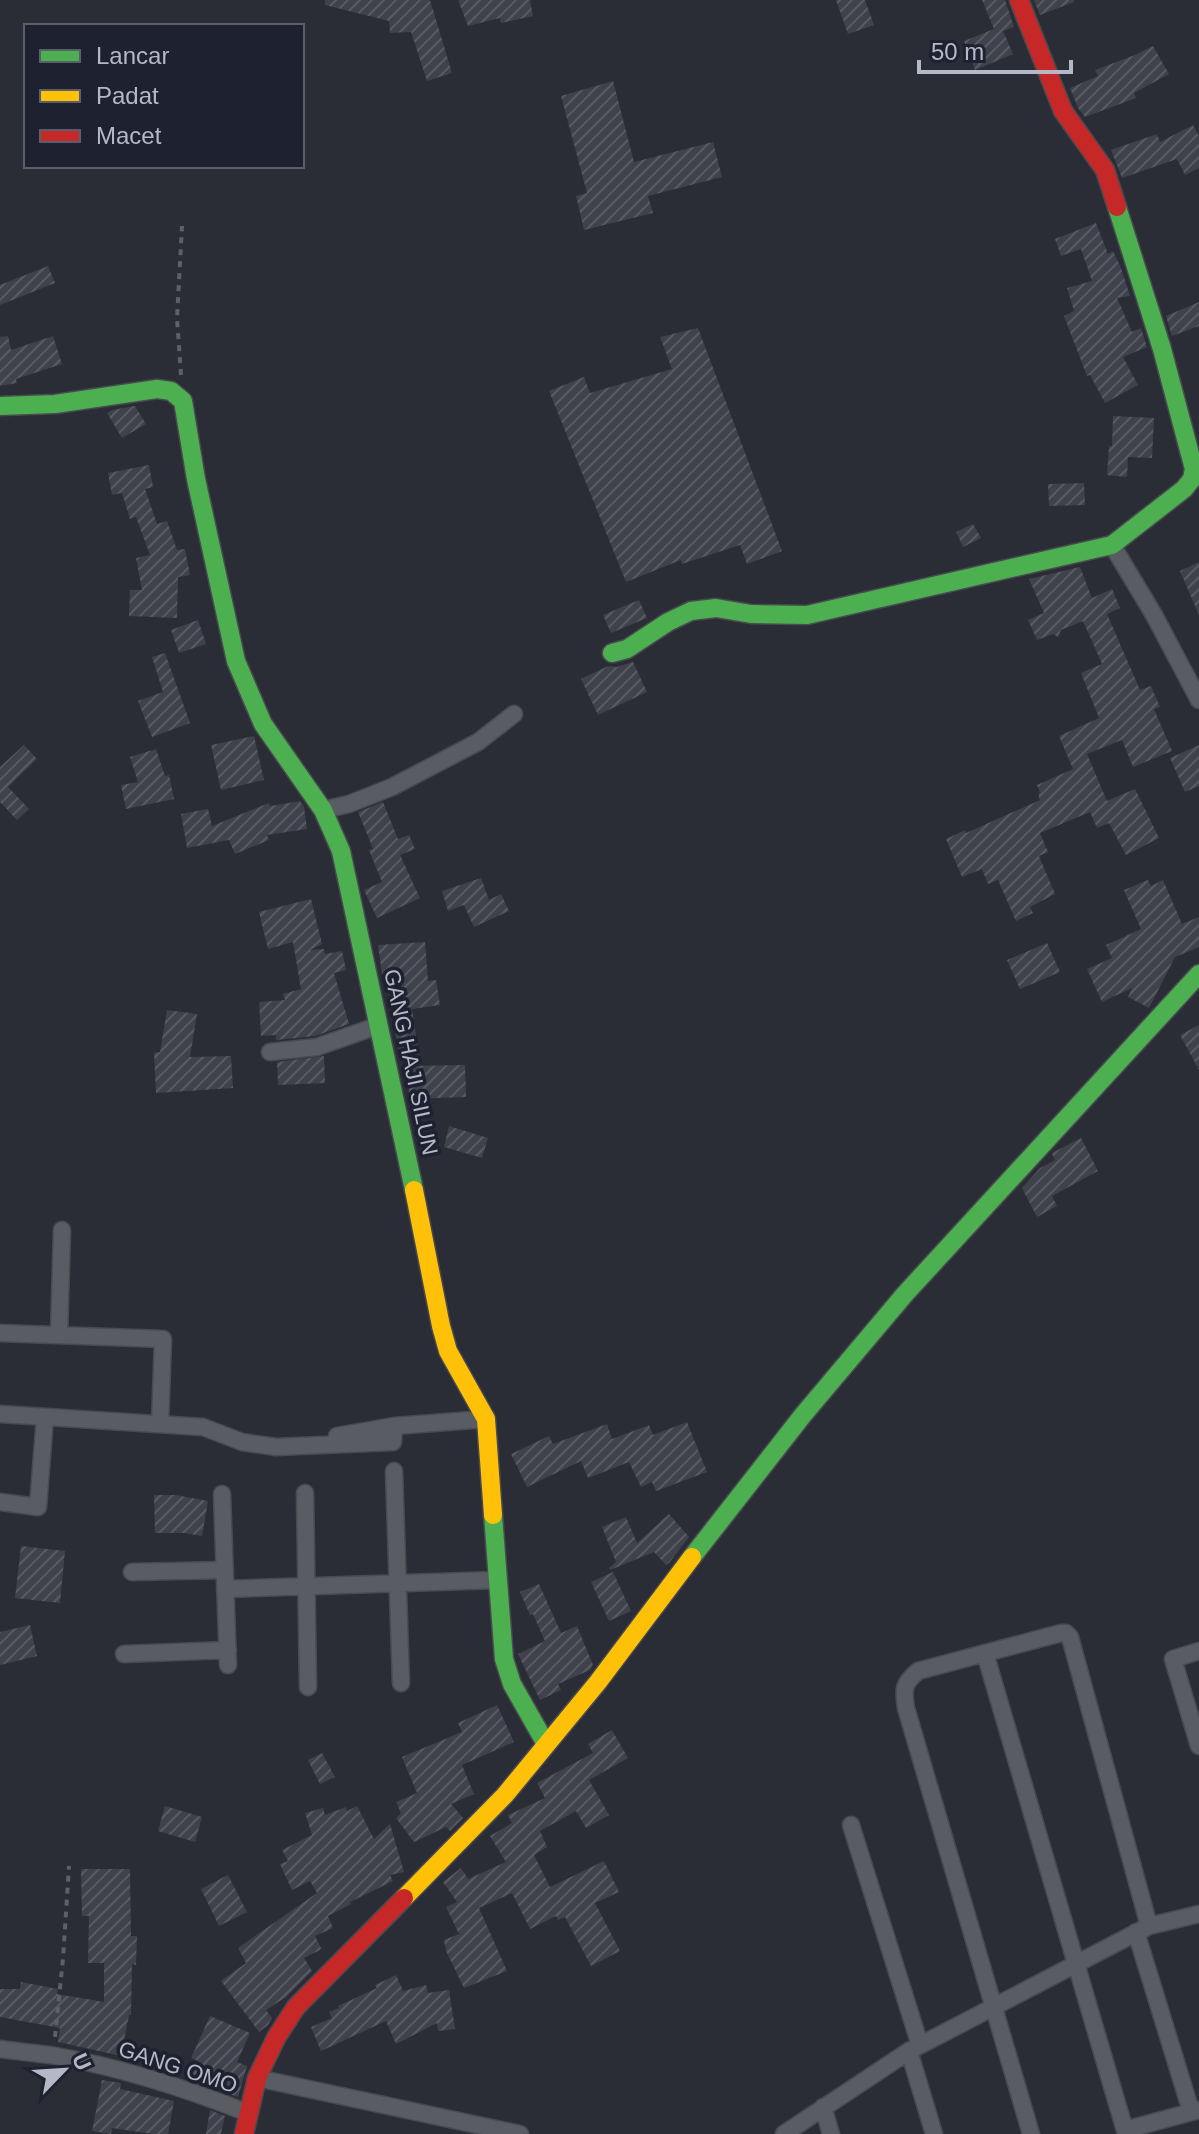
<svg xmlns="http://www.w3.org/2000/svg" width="1199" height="2134" font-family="Helvetica,sans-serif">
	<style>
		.building { fill: url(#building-hatch) }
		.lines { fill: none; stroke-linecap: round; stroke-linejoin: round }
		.street-casing { stroke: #484a50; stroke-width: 19 }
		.fast-casing { stroke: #484a50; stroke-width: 21 }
		.slow-casing { stroke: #484a50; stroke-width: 21 }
		.jam-casing { stroke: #484a50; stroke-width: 21 }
		.path { stroke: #5d6068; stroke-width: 4; stroke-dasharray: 6 6; stroke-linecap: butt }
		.street { stroke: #5a5c64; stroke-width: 16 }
		.fast { stroke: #4caf50; stroke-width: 18 }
		.slow { stroke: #ffc107; stroke-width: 18 }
		.jam { stroke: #c62828; stroke-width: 18 }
		.labels { text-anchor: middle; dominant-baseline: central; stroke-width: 7; stroke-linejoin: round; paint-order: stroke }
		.street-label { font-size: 22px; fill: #b4b8c7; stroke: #1e2230 }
	</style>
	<defs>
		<pattern id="building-hatch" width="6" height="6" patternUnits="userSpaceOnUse" patternTransform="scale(2)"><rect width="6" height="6" fill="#3f424b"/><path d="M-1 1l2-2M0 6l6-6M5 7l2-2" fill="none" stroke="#585b63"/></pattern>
	</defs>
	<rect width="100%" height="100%" fill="#2a2d36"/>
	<path class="building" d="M325,0H430L452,73L427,81L411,32L390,33L389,21L325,5Z
		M458,0H530L533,16L501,23L500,18L468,26Z
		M836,0H865L874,25L848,34Z
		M982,0H1005L1014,27L1003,31L1013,54L975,70L964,41L994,29Z
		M1034,0H1074V2L1040,15Z
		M1153,46L1169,74L1134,93L1136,98L1085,117L1078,108L1070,88L1098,76L1095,70L1135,55Z
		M613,81L634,162L713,142L722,177L648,196L653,213L584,230L576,196L587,193L561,96Z
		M1193,125L1199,136V168L1185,175L1177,159L1122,178L1111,150L1157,134L1160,142Z
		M1096,223L1108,254L1113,251L1121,268L1130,296L1117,298L1132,332L1141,328L1147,347L1123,357L1138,385L1105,403L1090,375L1087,376L1064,316L1074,311L1067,288L1092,281L1081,249L1061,256L1055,239Z
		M48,266L55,283L0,305V285Z
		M1199,302V326L1172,336L1166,316Z
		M698,328L782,551L747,564L740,545L682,564L681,560L626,582L549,391L584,377L590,393L672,369L660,337Z
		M8,336L11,350L53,336L62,364L16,379L17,383L0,386V337Z
		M135,406L146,424L122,438L107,413L112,410Z
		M1113,416L1154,418L1152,458L1128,457L1127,477L1107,475L1109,446H1112Z
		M149,465L153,487L145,489L157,524L167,521L177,550L185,549L190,575L178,577L177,618L129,616L130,590H142L136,558L150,555L136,517L130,519L122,493L112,495L108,473Z
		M1084,483L1085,505L1049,506L1048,484Z
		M973,524L981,538L963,547L956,532Z
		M1199,562V615L1180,571Z
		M1080,567L1092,598L1112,589L1120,608L1107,614L1140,690L1151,686L1160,707L1154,709L1172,751L1133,767L1122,740L1087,754L1107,801L1135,789L1159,838L1126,855L1109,823L1097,828L1090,812L1040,833L1048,852L1039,856L1055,894L1030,907L1033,913L1016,921L998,880L988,884L982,869L962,877L946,839L965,830L966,833L1040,800L1038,794L1040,793L1037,785L1073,769L1059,736L1099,718L1081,673L1102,664L1083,621L1061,630L1058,637L1053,634L1037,640L1028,620L1044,613L1029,579Z
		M639,600L647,618L611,633L603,615Z
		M198,620L206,644L179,653L171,630Z
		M165,653L190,723L152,737L138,701L163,692L152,657Z
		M633,662L647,692L598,715L581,679L608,666L616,667Z
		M254,736L264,780L221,790L211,745Z
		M24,745L37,759L8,787L29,809L17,820L0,802V767Z
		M1199,745V786L1185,792L1170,758Z
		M156,749L165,776L169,775L174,799L126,809L121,785L138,782L130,757Z
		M300,801L304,807L307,829L267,835L269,840L235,854L229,840L187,848L181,814L208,809L212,826L269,803L270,806Z
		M383,802L398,839L409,835L415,849L400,855L420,898L377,918L364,890L382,882L369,850L373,849L358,812Z
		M481,878L489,900L501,894L509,911L474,927L464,905L448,911L442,891Z
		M1148,880L1151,886L1163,880L1182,924L1199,917V947L1175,957L1149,1008L1128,997L1132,988L1102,1002L1087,969L1112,958L1106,945L1141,929L1124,890Z
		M311,899L322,944L310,950L324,949L325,954L342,951L346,970L334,973L349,1024L315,1036L276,1040V1035L261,1036L259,1002L285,1000L283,994L301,989L293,942L268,949L259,912Z
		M425,942L428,981L436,980L440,1005L412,1009L419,1057L400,1060L386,974H382L378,945Z
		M1047,943L1060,972L1020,989L1007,960Z
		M167,1010L197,1014L190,1057L231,1056L233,1088L156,1093L154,1053L160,1052Z
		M1199,1025V1070L1180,1035Z
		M324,1056L325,1083L278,1085L277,1062Z
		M465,1065L466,1097L409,1099L408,1066Z
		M449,1126L488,1138L482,1158L444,1147Z
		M1081,1138L1098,1171L1052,1196L1057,1206L1037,1217L1022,1188L1040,1168L1055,1160L1052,1154L1054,1152Z
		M687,1422L707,1472L656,1491L652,1482L641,1487L629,1462L588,1478L581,1461L527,1487L511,1454L549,1436L553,1444L607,1424L612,1439L649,1425L653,1435Z
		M154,1495H176L208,1501L202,1536L184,1533H155Z
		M669,1514L689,1537L670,1562L666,1565L654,1552L610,1570L609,1568L616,1562L602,1527L626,1517L637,1543Z
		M21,1546L65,1551L60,1603L15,1598Z
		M613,1572L631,1611L609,1621L591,1582Z
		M539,1584L561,1633L577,1626L593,1665L590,1670L558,1684L561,1690L540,1700L518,1654L545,1641L533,1614L530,1615L520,1592Z
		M30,1625L37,1656L0,1665V1632Z
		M497,1705L514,1742L462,1765L474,1794L451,1804L463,1818L450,1831L446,1827L414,1842L396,1818L401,1813L396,1802L417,1793L402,1757L462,1732L458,1723Z
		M612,1730L628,1758L589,1780L609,1815L586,1828L576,1811L540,1831L547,1847L534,1855L550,1887L604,1861L619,1892L595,1903L620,1951L591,1966L565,1917L558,1920L556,1916L530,1929L512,1893L479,1908L507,1971L464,1988L446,1951L444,1940L459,1934L446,1907L457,1902L443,1882L461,1868L468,1879L506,1862L490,1836L512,1823L508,1815L545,1798L537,1783L593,1753L588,1744Z
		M322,1753L335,1777L320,1784L308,1760Z
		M165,1806L202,1817L195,1842L158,1831Z
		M357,1806L374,1839L390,1824L404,1872L390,1875L393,1881L350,1902L351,1904L328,1916L333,1928L315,1936L321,1948L320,1950L304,1958L312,1971L286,1997L266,2010L272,2018L268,2025L259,2032L221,1981L246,1963L238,1948L317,1893L310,1881L292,1890L280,1864L288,1861L282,1850L312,1835L305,1813L323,1808L325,1815L346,1807L347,1811Z
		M81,1869H130L131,1936H137L136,1965L132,1964L131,2015H129L121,2056L58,2042L60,2028L0,2017V1989H20L21,1982L58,1989L57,1994L104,2002V1963H88L89,1916H82Z
		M228,1875L247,1912L219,1926L201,1889Z
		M396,1975L403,1991L426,1985L428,1993L449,1990L455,2029L438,2031L437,2023L396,2044L386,2021L321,2051L311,2027L332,2018L329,2012L339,2008L338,2006L377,1988L375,1985Z
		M210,2016L250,2033L237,2062L247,2066L238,2097L190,2080L198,2061L191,2058Z
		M102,2080L121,2083L120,2089L174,2101L168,2134H153L112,2128L111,2134L92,2131Z
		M210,2110L225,2116L221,2134H206Z"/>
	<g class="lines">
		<defs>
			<path id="street" d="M1112,545L1154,615L1199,700
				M323,810L349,804L392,787L478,742L514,714
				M270,1052L317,1047L377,1026
				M0,1333L163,1339L160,1424
				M59,1335L62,1230
				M0,1414L203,1427L242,1442L276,1447L393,1442L394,1426
				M337,1436L394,1426L486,1419
				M394,1471L401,1683
				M305,1493L308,1687
				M222,1494L228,1665
				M0,1502L38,1507L45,1417
				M132,1572L225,1570
				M225,1589L497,1580
				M1199,1651L1173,1659L1199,1746
				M985,1653L1126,2134
				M124,1654L228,1650
				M851,1825L920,2045
				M1136,1932L1191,2111
				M0,2049C19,2052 38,2053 56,2056C123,2068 185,2088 248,2113
				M909,2051L934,2134
				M257,2078L520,2134
				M823,2107L831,2134
				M1125,2130L1199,2110
				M784,2134L909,2051L1149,1926L1199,1914
				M1031,2134L906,1708C903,1689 903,1684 918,1671L1061,1633H1066L1070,1637L1149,1926"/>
			<path id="fast" d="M0,406L55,404L157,389L171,391L183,401L196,479L236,661L263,724L323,810L341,851L414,1190
				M612,653L627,649L668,622L691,611L716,608L751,614L807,615L1112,545L1184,489L1192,479L1194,469L1162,349L1117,207
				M493,1515L504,1659L512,1684L546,1744
				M692,1557L803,1415L905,1294L1199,974"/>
			<path id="slow" d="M414,1190L441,1326L448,1351L486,1419L493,1515
				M404,1898L505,1795L598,1682L692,1557"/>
			<path id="jam" d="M1019,0L1063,111L1105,170L1117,207
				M244,2134L257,2078L276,2038L296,2007L404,1898"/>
		</defs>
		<use href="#street" class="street-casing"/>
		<use href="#fast" class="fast-casing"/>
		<use href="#slow" class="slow-casing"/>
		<use href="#jam" class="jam-casing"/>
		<path class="path" d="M181,375L177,318L182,226
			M55,2037L63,1959L69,1866"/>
		<use href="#street" class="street"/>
		<use href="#fast" class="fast"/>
		<use href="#slow" class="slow"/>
		<use href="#jam" class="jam"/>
	</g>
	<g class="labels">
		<g class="street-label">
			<text transform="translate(411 1062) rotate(78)">GANG HAJI SILUN</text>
			<text transform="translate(178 2067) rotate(18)">GANG OMO</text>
		</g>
	</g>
	<rect x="24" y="24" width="280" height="144" fill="#1e2230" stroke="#5a5e6c" stroke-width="2"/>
	<rect x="40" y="50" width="40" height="12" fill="#4caf50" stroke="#5a5e6c" stroke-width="2"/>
	<text x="96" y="64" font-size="24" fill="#b4b8c7">Lancar</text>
	<rect x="40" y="90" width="40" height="12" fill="#ffc107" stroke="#5a5e6c" stroke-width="2"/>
	<text x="96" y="104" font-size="24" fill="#b4b8c7">Padat</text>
	<rect x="40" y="130" width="40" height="12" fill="#c62828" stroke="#5a5e6c" stroke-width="2"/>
	<text x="96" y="144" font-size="24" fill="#b4b8c7">Macet</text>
	<g transform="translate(64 2070) rotate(65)" stroke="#1e2230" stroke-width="6" paint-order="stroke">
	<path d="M0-6L14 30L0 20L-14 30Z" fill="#b4b8c7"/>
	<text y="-12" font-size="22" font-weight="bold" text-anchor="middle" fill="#b4b8c7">U</text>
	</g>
	<path d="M919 60v12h152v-12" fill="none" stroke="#b4b8c7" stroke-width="4"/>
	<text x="931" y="60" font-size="24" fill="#b4b8c7" stroke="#1e2230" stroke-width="6" paint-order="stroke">50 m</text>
</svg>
